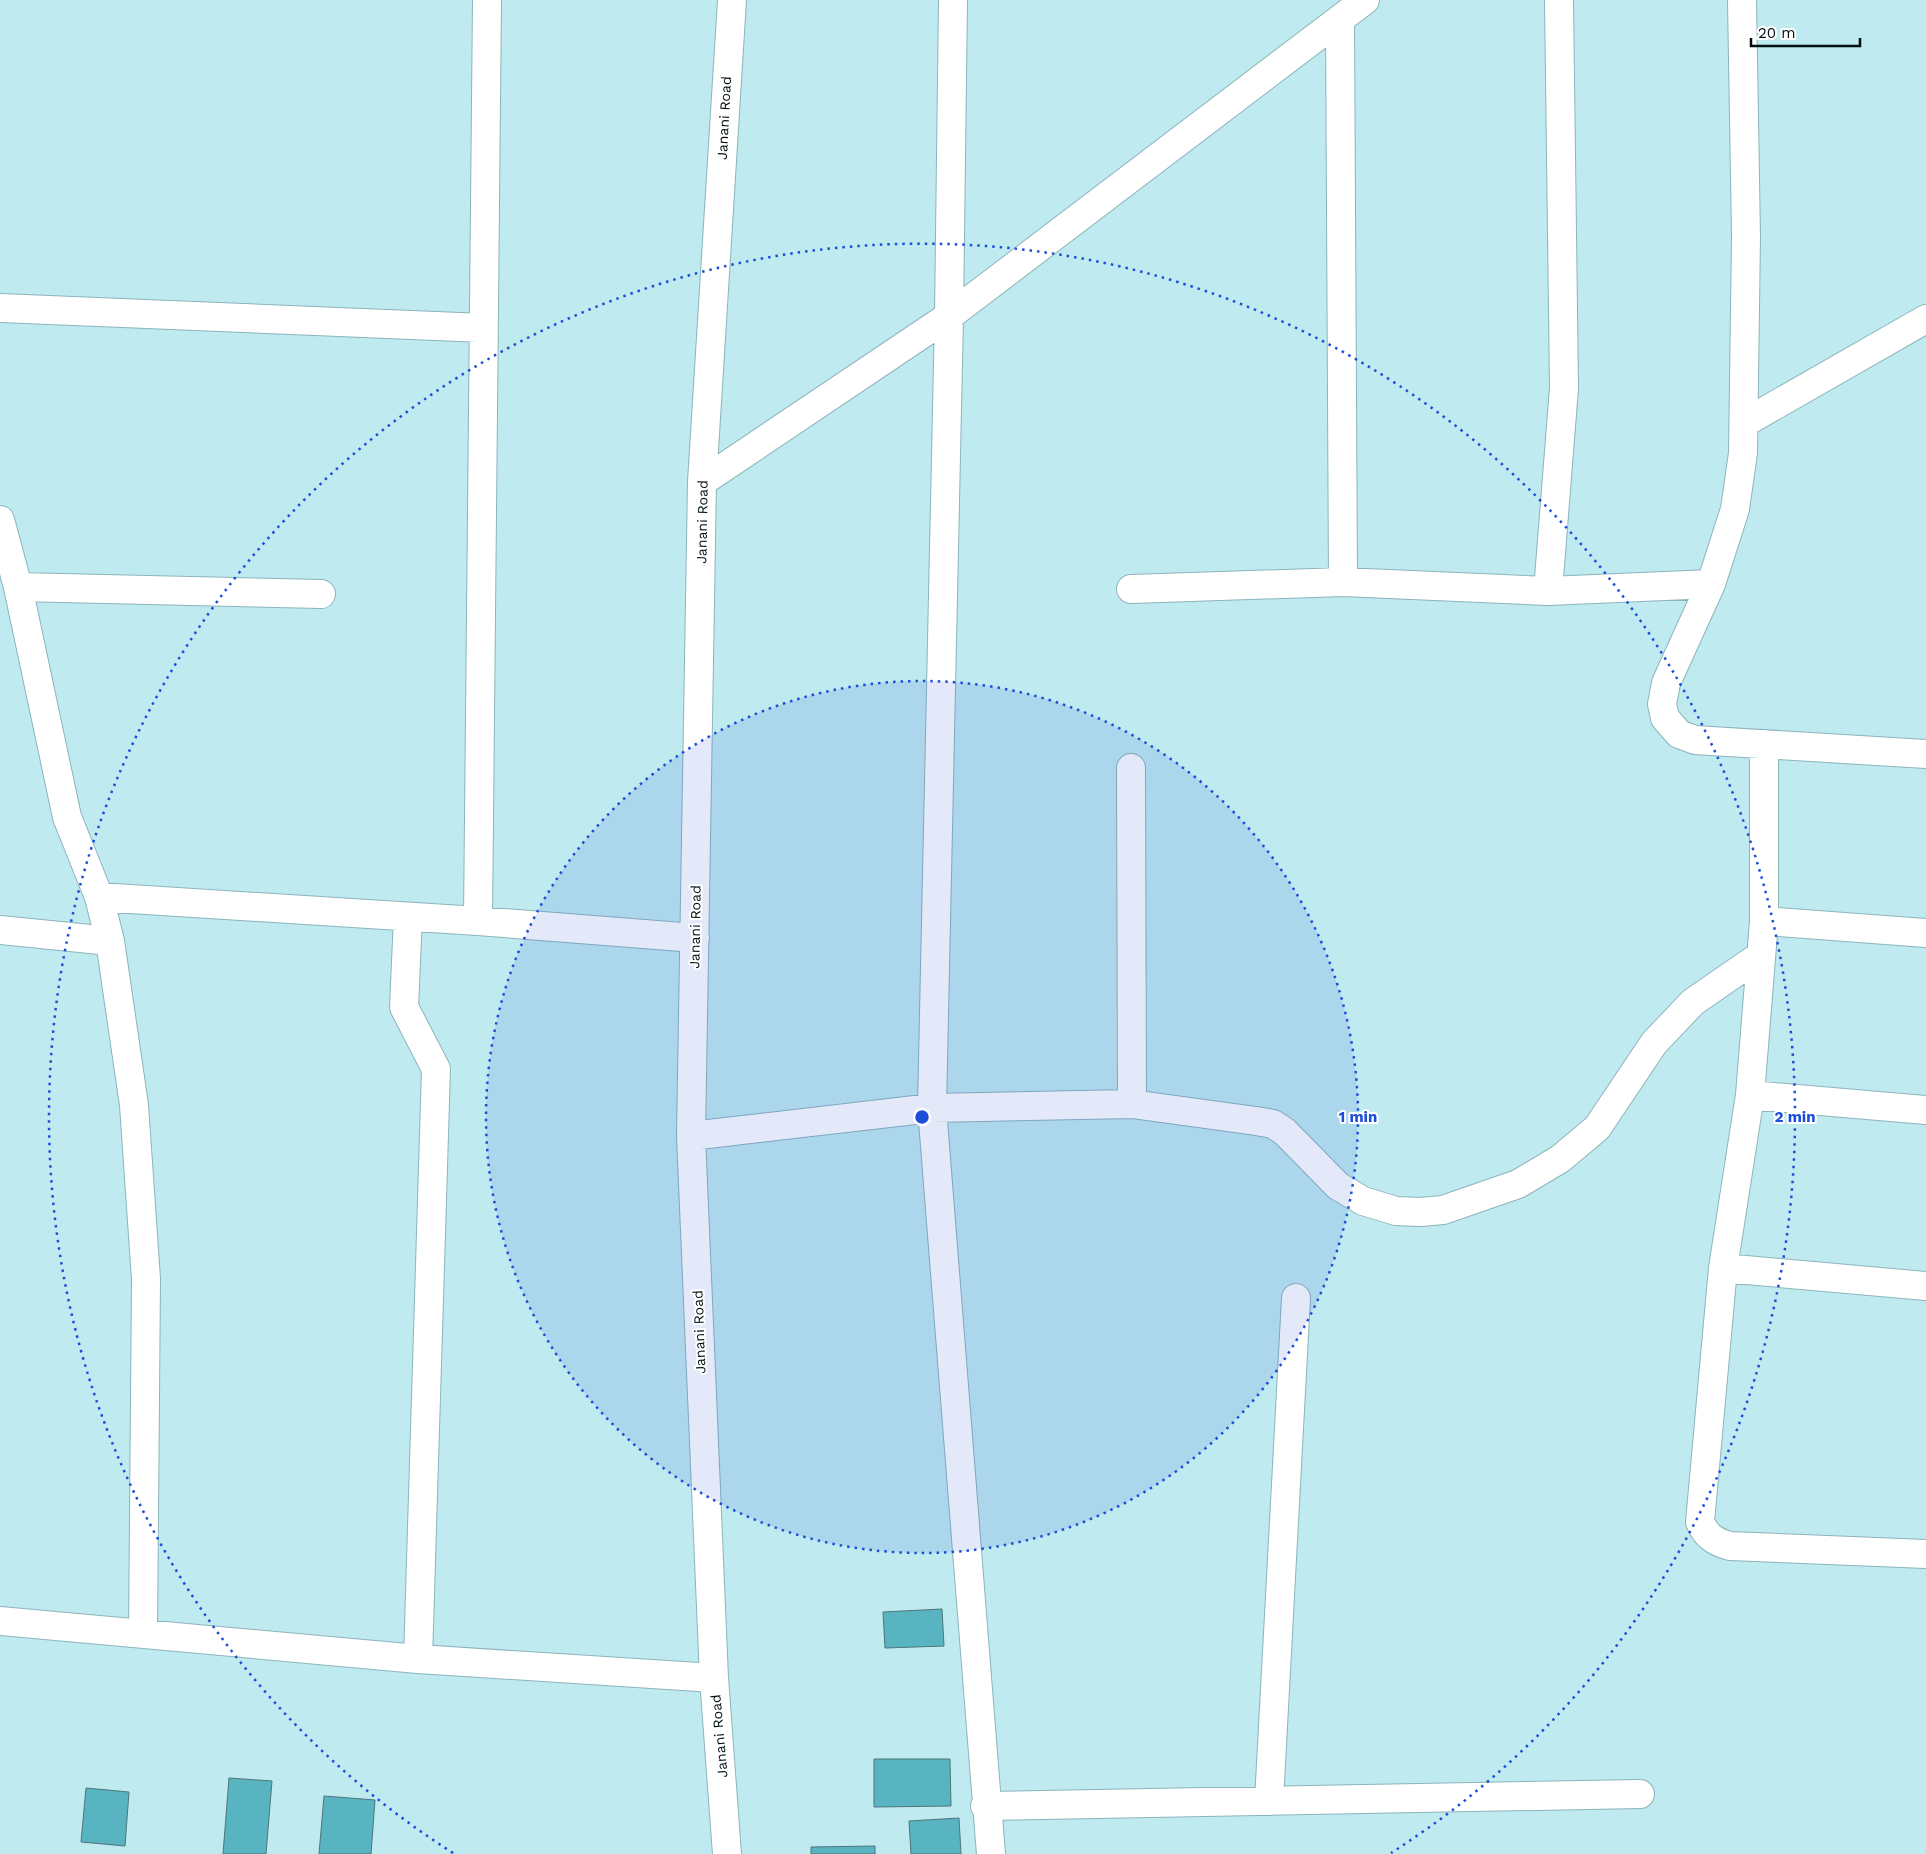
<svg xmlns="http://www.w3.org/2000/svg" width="1926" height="1854" font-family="'Work Sans',sans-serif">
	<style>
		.building { fill: #59b4c1; stroke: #4d757b }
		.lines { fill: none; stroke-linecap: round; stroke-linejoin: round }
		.minor-casing { stroke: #8cb5bb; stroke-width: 30 }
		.minor { stroke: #fff; stroke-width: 28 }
		.ring { fill: none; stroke: #1d4ed8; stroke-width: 2.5; stroke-dasharray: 2.5 5 }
		.labels { text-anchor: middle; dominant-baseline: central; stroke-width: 4; stroke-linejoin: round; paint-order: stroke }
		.street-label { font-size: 14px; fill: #020f11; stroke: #fff }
		.centre { fill: #1d4ed8; stroke: #fff; stroke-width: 2.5 }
		.ring-label { font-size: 15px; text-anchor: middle; font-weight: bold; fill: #1d4ed8; stroke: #fff; stroke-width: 4; stroke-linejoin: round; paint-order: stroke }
	</style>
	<rect width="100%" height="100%" fill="#bfeaf0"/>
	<path class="building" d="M942,1609L944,1646L885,1648L883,1612Z
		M874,1759H950L951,1806L874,1807Z
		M229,1778L272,1781L266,1854H223Z
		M86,1788L129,1792L125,1846L81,1842Z
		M324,1796L375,1800L371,1854H319Z
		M959,1818L961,1854H911L909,1821Z
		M875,1846V1854H811V1847Z"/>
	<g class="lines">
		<defs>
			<path id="minor" d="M953,0L949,316L932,1108L991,1854
				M1742,0L1746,236L1743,453L1735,509L1711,584L1666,683L1662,704L1665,718L1679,734L1695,740L1926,754
				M1340,20L1343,582
				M0,308L484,328
				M1744,423L1926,319
				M702,482L949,316L1365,0
				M0,520L18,587L67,817L99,897L110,941L134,1105L146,1279L143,1633
				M18,587L321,594
				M1131,589L1343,582L1548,591L1564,388L1559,0
				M1548,591L1711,584
				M1764,744V921L1750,1095L1723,1268L1700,1522C1706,1536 1715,1542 1730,1546L1926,1554
				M1131,768L1132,1104
				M99,897L478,921L695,938
				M408,917L404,1007L436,1069L418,1659
				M478,921L487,0
				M1764,921L1926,933
				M0,930L110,941
				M1750,1095L1926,1110
				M691,1136L932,1108L1132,1104L1256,1121L1273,1124L1285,1132L1338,1186L1363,1201L1396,1211L1420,1212L1443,1210L1518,1184L1560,1159L1597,1128L1654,1043L1693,1002L1761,955
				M1723,1268L1926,1286
				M0,1621L418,1659L714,1678
				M1269,1801L1296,1298
				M985,1806L1640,1794
				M727,1854L714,1678L691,1136L702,482L732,0"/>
		</defs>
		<use href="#minor" class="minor-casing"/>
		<use href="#minor" class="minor"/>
	</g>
	<circle cx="922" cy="1117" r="436" fill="#1d4ed8" fill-opacity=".12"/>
	<g class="ring">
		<circle cx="922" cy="1117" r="436"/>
		<path d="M453 1853A873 873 0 1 1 1391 1853"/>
	</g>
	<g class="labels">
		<g class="street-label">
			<text transform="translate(724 118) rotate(-87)">Janani Road</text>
			<text transform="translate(702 522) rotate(-89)">Janani Road</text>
			<text transform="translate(695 927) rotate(-89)">Janani Road</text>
			<text transform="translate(699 1332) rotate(-92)">Janani Road</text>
			<text transform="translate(719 1736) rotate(-95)">Janani Road</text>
		</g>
	</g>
	<circle cx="922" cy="1117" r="8" class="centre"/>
	<g class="ring-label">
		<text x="1358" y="1122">1 min</text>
		<text x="1795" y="1122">2 min</text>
	</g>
	<path d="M1751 38v8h109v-8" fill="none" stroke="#020f11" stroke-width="2.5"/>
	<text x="1758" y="38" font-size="15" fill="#020f11" stroke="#ffffff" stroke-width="4" paint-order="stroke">20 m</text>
</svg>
